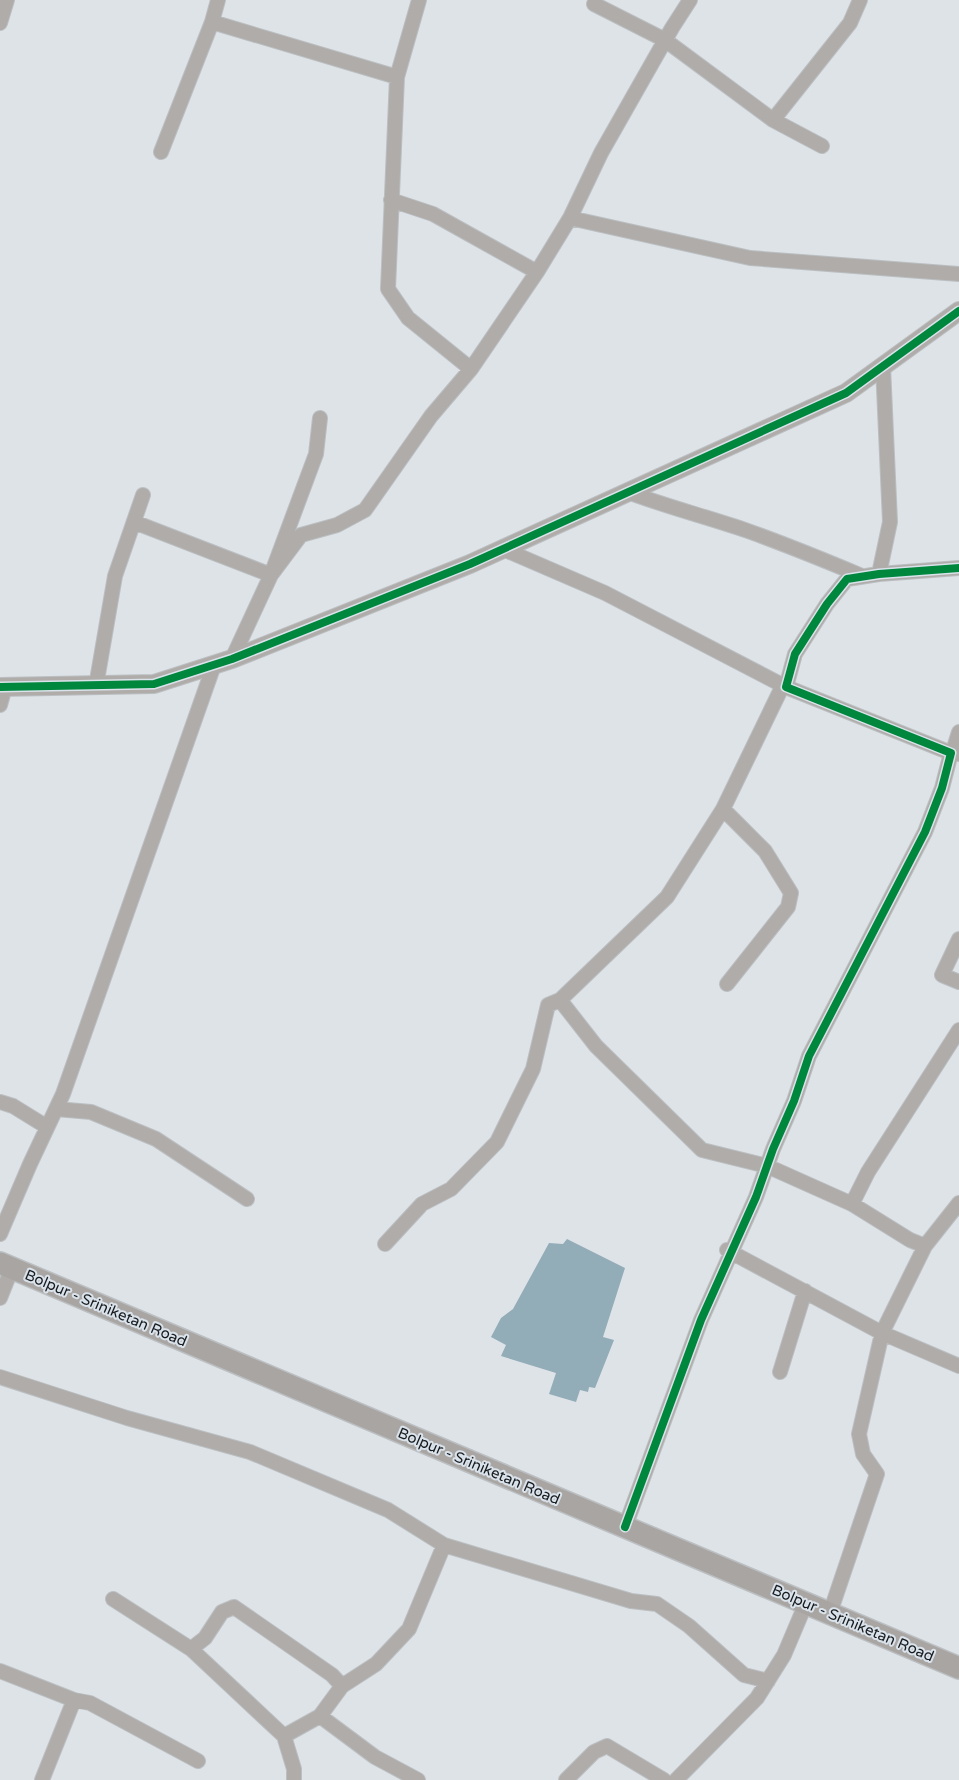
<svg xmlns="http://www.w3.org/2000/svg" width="959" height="1780" font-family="'Varela Round',sans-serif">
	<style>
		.water { fill: #92acb8 }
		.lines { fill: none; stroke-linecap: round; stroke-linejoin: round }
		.minor-casing { stroke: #bbbfc2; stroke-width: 16 }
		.tertiary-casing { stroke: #bbbfc2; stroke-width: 20 }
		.primary-casing { stroke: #bbbfc2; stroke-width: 24 }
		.minor { stroke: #afaca9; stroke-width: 14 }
		.tertiary { stroke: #afaca9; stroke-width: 18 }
		.primary { stroke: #a8a5a2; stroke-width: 21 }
		.cycleway-casing { stroke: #dae3eb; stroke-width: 11 }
		.cycleway { stroke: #00873e; stroke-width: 8 }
		.labels { text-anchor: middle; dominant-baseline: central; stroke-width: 4; stroke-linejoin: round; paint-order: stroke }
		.street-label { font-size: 15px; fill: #171a1d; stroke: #dae3eb }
	</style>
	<rect width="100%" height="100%" fill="#dee3e7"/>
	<path class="water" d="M567,1239L625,1268L603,1337L614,1340L595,1388L589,1387L588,1392L580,1390L576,1402L549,1394L556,1373L501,1356L506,1345L491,1337L501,1318L513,1309L549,1243L563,1244Z"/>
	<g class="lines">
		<defs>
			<path id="minor" d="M419,0L397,77L388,289L408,318L471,369
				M594,4L665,40L773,120L822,146
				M212,22L397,77
				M0,23L7,0
				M773,120L850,23L860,0
				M161,152L212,22L218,0
				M391,200L433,214L537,272
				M570,218L750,258L959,274
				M628,492C667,507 708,517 748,531C787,545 824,560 862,576
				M134,522L271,575L316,454L320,418
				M503,549L605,593L786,687
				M879,574L890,522L883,366
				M232,659L271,575L301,535L337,525L365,510L431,416L471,369L537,272L570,218L601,153L672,28L690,0
				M96,686L115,576L143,495
				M0,705L5,687
				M959,732L953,751L959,754
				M723,809L765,851L791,893L788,907L727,984
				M959,939L942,975L959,982
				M560,1000L596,1046L702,1150L767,1166L852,1204L910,1240L925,1246
				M0,1102L13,1106L47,1127
				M56,1109L91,1112L156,1139L247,1199
				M852,1204L868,1172L959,1030
				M0,1234L30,1164L63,1094L214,665
				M385,1244L422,1204L451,1189L497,1142L533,1069L548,1005L560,1000L667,897L723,809L783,685
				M727,1250L882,1333L959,1366
				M0,1298L12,1268
				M780,1372L805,1291
				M0,1377L127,1418L250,1452L388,1510L444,1545L631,1601L657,1604L689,1626L744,1675L768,1681
				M625,1527L701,1320L756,1197L773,1149L794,1101L809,1056L925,832L942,788L951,753L786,687L795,654L827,604L847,579L879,574L959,568
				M113,1599L191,1649L284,1736L294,1769V1780
				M830,1613L877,1474L863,1454L859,1434L882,1333L925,1246L959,1203
				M191,1649L205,1638L222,1612L234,1607L332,1675L342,1686
				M0,1671L74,1700L90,1703L198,1761
				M320,1716L375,1757L418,1780
				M284,1736L320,1716L342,1686L376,1664L409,1629L444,1545
				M42,1780L74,1700
				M566,1780L594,1752L607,1746L664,1780
				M676,1780L757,1698L784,1655L806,1603"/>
			<path id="tertiary" d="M0,687L154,684L232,659L470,564L846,393L959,311"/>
			<path id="primary" d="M0,1263L959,1668"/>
		</defs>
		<use href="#minor" class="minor-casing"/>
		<use href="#tertiary" class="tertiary-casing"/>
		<use href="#primary" class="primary-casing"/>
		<use href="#minor" class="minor"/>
		<use href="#tertiary" class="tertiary"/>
		<use href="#primary" class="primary"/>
		<defs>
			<path id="cycleway" d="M0,687L154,684L232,659L470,564L846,393L959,311
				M625,1527L701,1320L756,1197L773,1149L794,1101L809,1056L925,832L942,788L951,753L786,687L795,654L827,604L847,579L879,574L959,568"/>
		</defs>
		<use href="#cycleway" class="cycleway-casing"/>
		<use href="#cycleway" class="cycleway"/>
	</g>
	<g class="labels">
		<g class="street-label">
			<text transform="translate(106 1308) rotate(23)">Bolpur - Sriniketan Road</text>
			<text transform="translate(479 1466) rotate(23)">Bolpur - Sriniketan Road</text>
			<text transform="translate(853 1623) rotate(23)">Bolpur - Sriniketan Road</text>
		</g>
	</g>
</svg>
